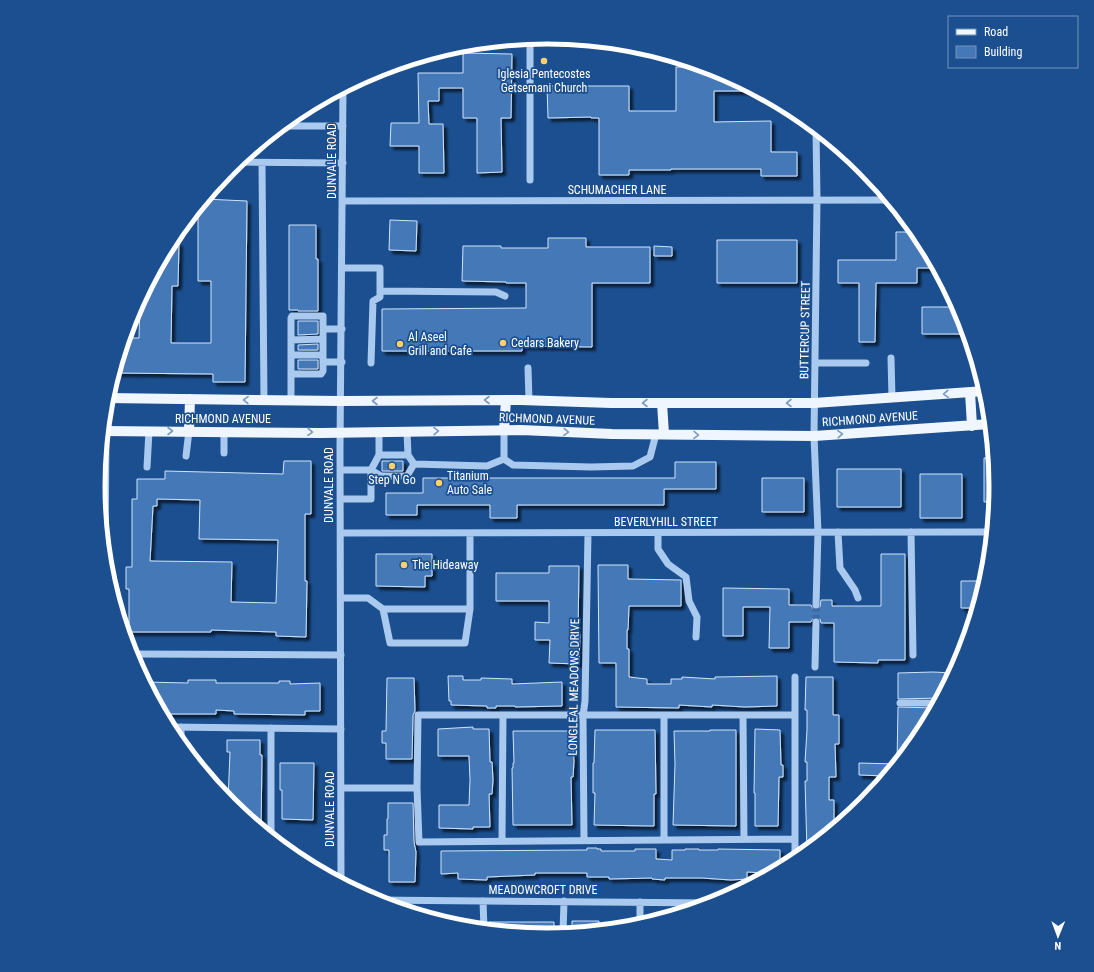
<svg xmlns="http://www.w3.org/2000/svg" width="1094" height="972" font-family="'Roboto Condensed',sans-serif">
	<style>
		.building { fill: #4478b7; stroke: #cfe3fa; fill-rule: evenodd; filter: url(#shadow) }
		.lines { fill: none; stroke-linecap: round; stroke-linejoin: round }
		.minor-tunnel { stroke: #3d69a0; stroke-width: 7; stroke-dasharray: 7 3.5; stroke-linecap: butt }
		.minor { stroke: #a9c9ee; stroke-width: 7 }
		.major { stroke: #f0f6ff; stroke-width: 10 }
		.oneway { stroke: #7b9ac1 }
		.poi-dot { fill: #ffd166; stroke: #1b4f8f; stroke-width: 1.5 }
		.labels { text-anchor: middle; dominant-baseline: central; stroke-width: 3.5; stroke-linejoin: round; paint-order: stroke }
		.poi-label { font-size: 12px; fill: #fff; stroke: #1b4f8f; text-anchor: start }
		.street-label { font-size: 12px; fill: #fff; stroke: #1b4f8f }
		.rim { fill: none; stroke: #fff; stroke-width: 5 }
	</style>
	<defs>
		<filter id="shadow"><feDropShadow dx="3.5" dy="3.5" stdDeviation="1" flood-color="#0009"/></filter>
	</defs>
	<rect width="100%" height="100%" fill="#1b4f8f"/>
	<path class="building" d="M463,53L512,54L511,118H501L502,172L477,173V118H463V88H439V101H428L429,124H443L444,173H419V146H390L391,123H419L418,73H463Z
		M676,67H705L719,71L756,91H714V122L771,121V152H797V176H761V169H671V170H629V175H599V118H591V117L548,118L547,86H629V111H676Z
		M204,199L247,201L245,382H213V374L114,373L125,338H139L140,299L170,243H179L178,286H172L171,343H211V281H198V207Z
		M390,220L417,221L416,251L389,250Z
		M289,225H316V259H318V311H298V310H289Z
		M896,232H917L920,237L937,268H917V283H876L875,342H859V283H838V260H896Z
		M548,238H586V247H650V283H592V347L522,346V351H382V309L526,308V283H506V282L462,281L463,246H501V248H548Z
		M717,240H797V283H717Z
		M654,246L672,247V256H654Z
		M922,307H958L962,314L968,334H922Z
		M298,321H318V334L298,335Z
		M318,344V350H298V345Z
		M298,360H318V369H298Z
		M984,458H993L996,486L994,501L984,502Z
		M284,461H311V514H305V581H307L306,637L276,636V632L211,630V632H129V589H126V567H132V499H137V479H165V471L283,474ZM157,499L200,500L199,539L278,540L276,603L231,602L232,562L150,561L153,506H157Z
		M382,461H403V471H382Z
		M675,462H716V489H664V505H517V518H490V505H417V515H386V493H423V478H675Z
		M837,469H901V507H837Z
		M920,474H962V518H920Z
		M762,478H804V512H762Z
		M376,554H432V576H425V587L376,586Z
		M881,554H905V660H878V663L834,662V623H821L820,619L816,617L813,618L811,622H789V648H769L770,607H743V636H723V588L789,589V605H811L813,609L815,610L820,607L821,600H832V606H881Z
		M598,565H628V579L681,580V606H629L628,630H627V649H629V677L647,679V684H671V679H682V677L715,679V677L777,676V706L745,707L712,705V707L679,705V708L616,707V663H599Z
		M549,566H579L578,634H580L579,664L549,663L550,640H535V622L549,623V601H496V573H549Z
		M961,581H985L977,608H961Z
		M898,673L933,672L954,673L940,698L898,699Z
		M448,676H463V680H481V678L512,679V684L562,682V706L515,707V706H496V708H487V706L451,705V701H449Z
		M806,677H833V715H839V744H835L836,777H829V800H834V822H842L807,851L805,781H807V762H805L807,730V710H805Z
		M387,678H414L415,711L413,715L412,759H386V743H382V731H386Z
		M188,680H216V683H279V681H290V684L320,683V711H305V715L234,714V711L216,710V714H162L145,682L188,683Z
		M898,707L935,708L920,736L897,763Z
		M473,727V729H489L490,762H492L493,780L492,794H489L490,827H473V829L439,828V805H469L470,780L469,756H438V729Z
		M755,729L780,730L781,765H783V777H779L778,826H755V793H754Z
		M595,730H655L656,794H654V826L594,825L595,793H593V763H594Z
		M710,730H736V826L673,825L675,764L674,731H710Z
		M513,731H572L574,761L573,777H571L572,825H513L512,768H513V763H514Z
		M227,740H260V755H262L261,830L228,801L230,752H227Z
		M280,763H314L313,820L282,819V790H280Z
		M859,763L897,764L887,776L859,775Z
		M388,803H413L414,842L416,852L415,882H389V850H384V835H387V819H388Z
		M587,848H597V849H601V851H635V849H656V859L672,860V850H685V849H699V850H718V849L780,850V868L766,876V873L747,872V879L731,880L702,878H665V880L652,879V878L609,879V877H587V873H535V875L487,877V880L458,879V873L441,874V851L587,850Z
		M572,921H599V930L572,933Z
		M489,922H554V934L547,935L489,929Z"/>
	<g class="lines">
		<path class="minor-tunnel" d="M816,622V605"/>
		<path class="minor" d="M538,38H557
			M530,39V180
			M281,126H343
			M816,129L817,200L814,436L818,532L816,605
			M237,162L343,163
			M262,163L264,400
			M343,201L891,200
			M342,268H380V297L373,301L371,363
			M380,291L496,292L505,296
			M323,329H342
			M291,340L323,339
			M291,355H323
			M891,358L892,398
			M816,363H866
			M528,368L529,400
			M291,374H321L323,371V362
			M291,401V318L292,316H323V362H342
			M504,430V459L513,465L591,467L633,466L650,457L656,434
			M224,432V453
			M407,432L408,455L414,464L487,466L504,459
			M379,455V432
			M408,455H379L371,470L381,476H407L414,464
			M186,456L189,431
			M147,467L149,431
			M340,470H371V499H340
			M838,532L840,568L855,590L858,598
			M911,532L913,655
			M341,533L991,532
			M658,533V549L668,564L686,577L689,601L697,617L696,637
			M105,561L106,431
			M341,598H368L383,609H470V534
			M383,609L390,643H465L470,609
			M131,654L341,655
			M815,667L816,622
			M900,703H938
			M418,715H795V839L419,842L417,788Z
			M664,715V840
			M795,715V677
			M743,716L744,839
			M169,727L341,729
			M181,744V727
			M341,788H417
			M271,838V728
			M795,839V860
			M584,840L583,716L585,701L588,534
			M502,841L503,715
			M341,882L340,448L343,88
			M373,900L713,903
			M483,901L484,929
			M640,902V925
			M563,933L564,901"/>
		<path class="major" d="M970,392L972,426
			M107,398L341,401L520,400L611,403H814L985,391
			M662,403L664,434
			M504,430L506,400
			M103,431L321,433L521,430L612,434L814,436L990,424
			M189,431L190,399"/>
	</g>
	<defs><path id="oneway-chevron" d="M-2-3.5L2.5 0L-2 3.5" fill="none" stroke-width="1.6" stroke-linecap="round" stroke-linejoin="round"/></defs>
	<g class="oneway">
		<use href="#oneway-chevron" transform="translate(946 394) rotate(176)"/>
		<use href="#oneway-chevron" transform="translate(246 400) rotate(-179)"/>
		<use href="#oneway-chevron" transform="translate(487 400) rotate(180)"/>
		<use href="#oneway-chevron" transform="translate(375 401) rotate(180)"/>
		<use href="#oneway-chevron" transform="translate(645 403) rotate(180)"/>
		<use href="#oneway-chevron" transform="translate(789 403) rotate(-180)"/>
		<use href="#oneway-chevron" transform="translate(170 431)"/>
		<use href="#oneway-chevron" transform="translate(436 431) rotate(-1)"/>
		<use href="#oneway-chevron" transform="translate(310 432) rotate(1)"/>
		<use href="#oneway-chevron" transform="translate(566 432) rotate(2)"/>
		<use href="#oneway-chevron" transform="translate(840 434) rotate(-4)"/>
		<use href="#oneway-chevron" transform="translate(696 435) rotate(1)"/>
	</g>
	<g class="poi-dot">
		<circle cx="544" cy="61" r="4"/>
		<circle cx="503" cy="343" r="4"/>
		<circle cx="400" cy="344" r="4"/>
		<circle cx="392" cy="466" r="4"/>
		<circle cx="439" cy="483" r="4"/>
		<circle cx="404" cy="565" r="4"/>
	</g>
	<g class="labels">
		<g class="poi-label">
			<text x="544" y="74" text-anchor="middle">Iglesia Pentecostes<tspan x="544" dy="14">Getsemani Church</tspan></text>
			<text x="408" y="337">Al Aseel<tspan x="408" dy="14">Grill and Cafe</tspan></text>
			<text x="511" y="343">Cedars Bakery</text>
			<text x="447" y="476">Titanium<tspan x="447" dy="14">Auto Sale</tspan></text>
			<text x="392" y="480" text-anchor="middle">Step N Go</text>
			<text x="412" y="565">The Hideaway</text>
		</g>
		<g class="street-label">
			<text transform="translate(332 161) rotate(-90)">DUNVALE ROAD</text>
			<text x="617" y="190">SCHUMACHER LANE</text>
			<text transform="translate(805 330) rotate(-89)">BUTTERCUP STREET</text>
			<text x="223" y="419">RICHMOND AVENUE</text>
			<text transform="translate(547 419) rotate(2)">RICHMOND AVENUE</text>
			<text transform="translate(870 419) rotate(-4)">RICHMOND AVENUE</text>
			<text transform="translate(329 485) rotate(-90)">DUNVALE ROAD</text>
			<text x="666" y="522">BEVERLYHILL STREET</text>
			<text transform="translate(574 687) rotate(-89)">LONGLEAL MEADOWS DRIVE</text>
			<text transform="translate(330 809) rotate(-90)">DUNVALE ROAD</text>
			<text x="543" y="890">MEADOWCROFT DRIVE</text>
		</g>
	</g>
	<path d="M0 0H1094V972H0ZM105 486a442 442 0 1 1 884 0a442 442 0 1 1-884 0Z" fill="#1b4f8f" fill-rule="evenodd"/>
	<path class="rim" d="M105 486a442 442 0 1 1 884 0a442 442 0 1 1-884 0Z"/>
	<rect x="948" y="16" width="130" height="52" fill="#1b4f8f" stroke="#7695bc"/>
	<rect x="956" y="29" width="20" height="6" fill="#f0f6ff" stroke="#7695bc"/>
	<text x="984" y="36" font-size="12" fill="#ffffff">Road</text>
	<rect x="956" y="46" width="20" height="12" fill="#4478b7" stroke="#7695bc"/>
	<text x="984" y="56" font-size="12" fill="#ffffff">Building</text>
	<g transform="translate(1058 936) rotate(181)" stroke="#1b4f8f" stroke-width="3" paint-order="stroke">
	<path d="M0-3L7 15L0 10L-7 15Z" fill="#ffffff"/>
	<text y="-6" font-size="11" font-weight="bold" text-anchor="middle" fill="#ffffff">N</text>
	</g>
</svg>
